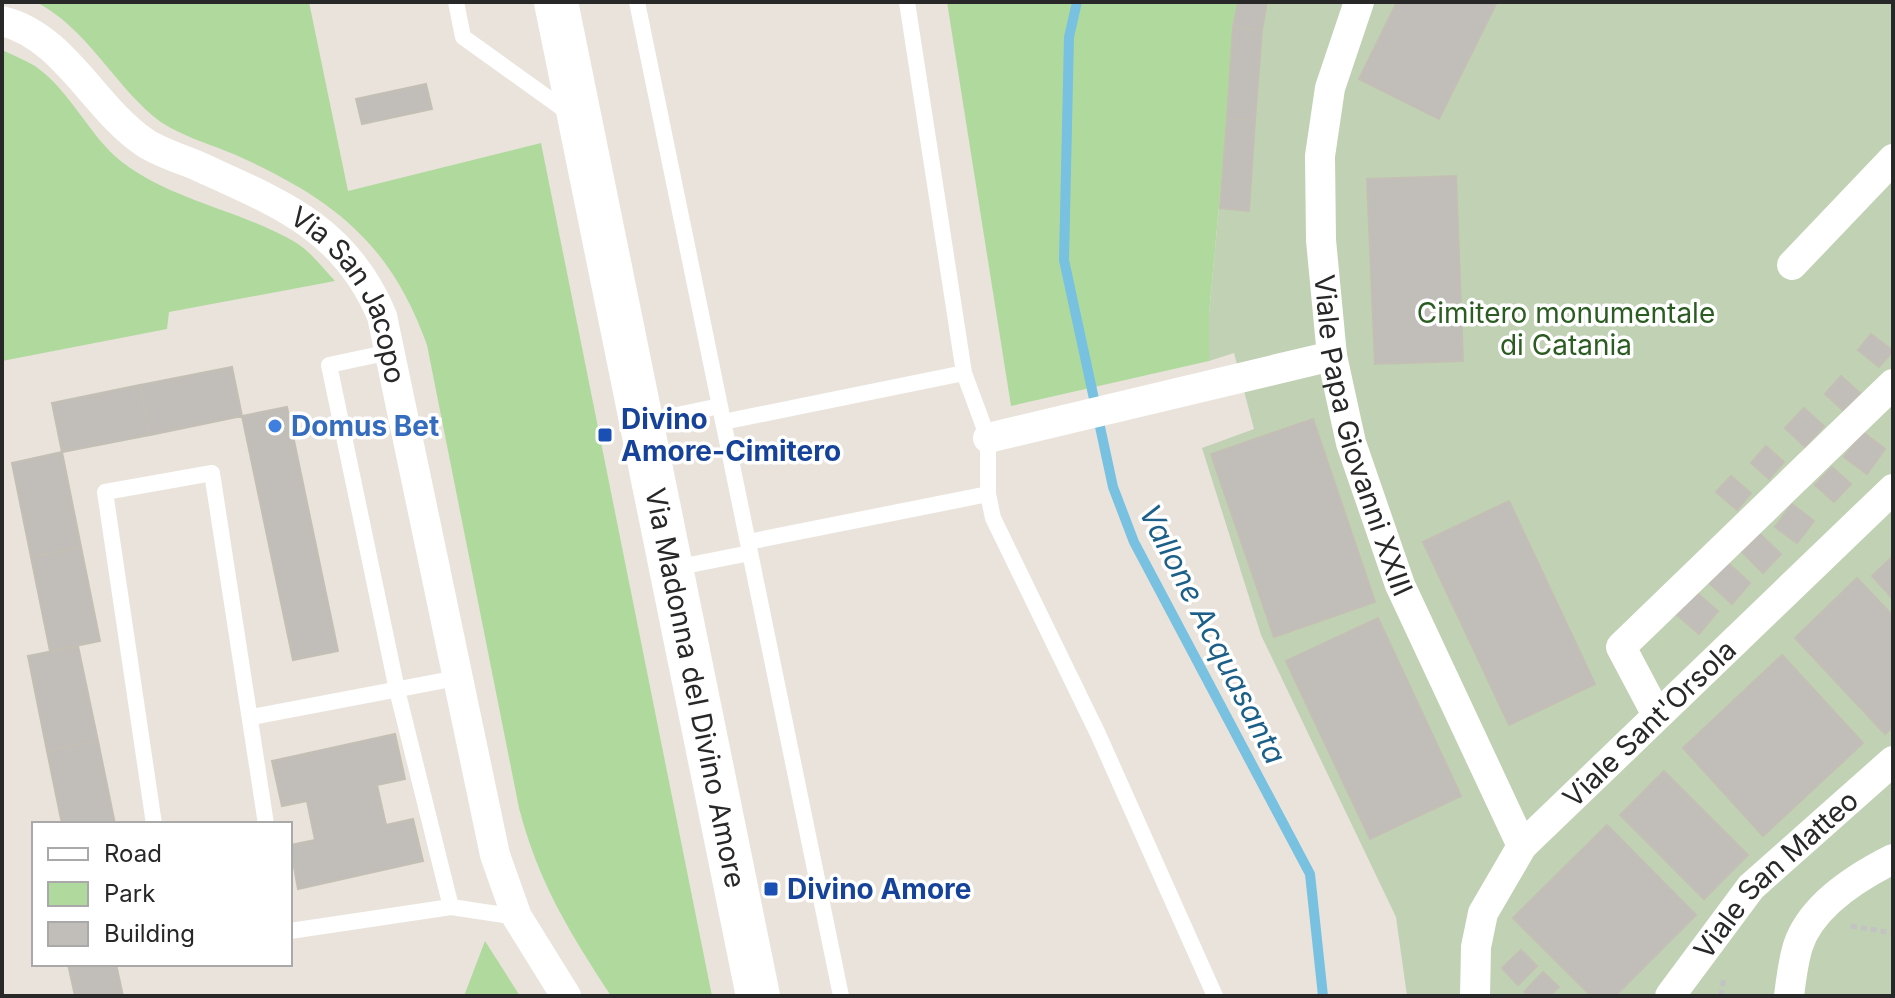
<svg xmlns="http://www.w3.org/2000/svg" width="1895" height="998" font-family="Inter,sans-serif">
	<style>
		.green { fill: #b0da9d }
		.cemetery { fill: #c1d1b4 }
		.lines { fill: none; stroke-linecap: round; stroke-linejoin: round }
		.stream { stroke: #79c1e0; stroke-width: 10 }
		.building { fill: #c1bdb8; stroke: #c4bfb5; stroke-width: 2 }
		.path { stroke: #c3c3c3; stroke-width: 5; stroke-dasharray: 6 4; stroke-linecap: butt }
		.lane { stroke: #fff; stroke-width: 16 }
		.street { stroke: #fff; stroke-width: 30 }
		.secondary { stroke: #fff; stroke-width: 44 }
		.shop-dot { fill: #3f7fe0; stroke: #fff; stroke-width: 3 }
		.transit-dot { fill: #1a4fb4; stroke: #fff; stroke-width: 3 }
		.labels { text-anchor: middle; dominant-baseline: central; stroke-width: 7; stroke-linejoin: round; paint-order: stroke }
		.street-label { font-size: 28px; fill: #282828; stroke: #fff }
		.park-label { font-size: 28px; fill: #2b5c21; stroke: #fff }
		.transit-label { font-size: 28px; font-weight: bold; fill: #164399; stroke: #fff; text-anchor: start }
		.shop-label { font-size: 28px; font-weight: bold; fill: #366cbe; stroke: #fff; text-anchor: start }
		.water-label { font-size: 30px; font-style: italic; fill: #1c5f88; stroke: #fff }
	</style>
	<rect width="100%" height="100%" fill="#e9e3db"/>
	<path class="green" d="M36,2H309L348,191L541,143L712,996H611C569,931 539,884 519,808L427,345C390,242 333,199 236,155C210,144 174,134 153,116C112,81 85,27 36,2Z
		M947,2H1238L1209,314V361L1011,406Z
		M2,50C13,55 25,60 35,66C71,91 88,135 122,162C173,201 240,210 295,242C310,251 323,268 335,281L169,312L167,329L2,361Z
		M485,941L520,996H464Z"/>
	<path class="cemetery" d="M1238,2H1893V996H1407L1396,917L1261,635L1202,448L1254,429L1234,353L1209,361V314Z"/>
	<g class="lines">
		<path class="stream" d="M1077,2L1069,37L1064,260L1113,487L1134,542L1310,874L1323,996"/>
	</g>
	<path class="building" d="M1238,2H1267L1262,30L1233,27Z
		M1397,2H1497L1439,119L1359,79Z
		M1233,27L1262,30L1255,120L1227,118Z
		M426,84L432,109L362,124L356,99Z
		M1227,118L1255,120L1249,211L1220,208Z
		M1456,176L1463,361L1375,364L1367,179Z
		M1871,334L1893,351L1879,367L1858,350Z
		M232,367L242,416L150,435L140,385Z
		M1841,376L1860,393L1844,411L1825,394Z
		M140,385L150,435L62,452L52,403Z
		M287,407L338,651L293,660L242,416Z
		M1804,408L1824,426L1805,447L1785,428Z
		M1313,419L1375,602L1274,637L1211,454Z
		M1863,432L1885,449L1867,474L1844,457Z
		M1766,446L1784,462L1769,479L1751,463Z
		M62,452L81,547L31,557L12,463Z
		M1832,467L1851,484L1834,502L1815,485Z
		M1731,476L1751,493L1737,510L1716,492Z
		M1509,501L1595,684L1509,725L1423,542Z
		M1792,504L1814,521L1797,543L1775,527Z
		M1760,534L1781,554L1763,573L1742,552Z
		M81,547L100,641L50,651L31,557Z
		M1893,556V599L1872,576Z
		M1728,563L1750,583L1732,604L1709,583Z
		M1857,578L1893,616V727L1885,734L1795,638Z
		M1696,592L1718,611L1699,634L1677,615Z
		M1378,618L1461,796L1370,839L1286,661Z
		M78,646L98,741L47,751L28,656Z
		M1782,655L1863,743L1763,836L1683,748Z
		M395,734L405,779L377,785L386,825L413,819L423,861L298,889L290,845L315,840L307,801L282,806L272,761Z
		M98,741L115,824H62L47,751Z
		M1664,771L1748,855L1704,899L1620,815Z
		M1607,825L1696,915L1615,996H1591L1513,918Z
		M1521,950L1537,966L1518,985L1502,968Z
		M68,964H116L123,996H75Z
		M1543,972L1559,987L1550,996H1529L1524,992Z"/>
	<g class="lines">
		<path class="path" d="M1851,926L1893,933
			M1721,996L1724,977"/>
		<path class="lane" d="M456,2L463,37L569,113
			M637,2L841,996
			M907,2L964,373L988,438V494L993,518L1098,734L1215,996
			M390,352L329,365L397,690L451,907L517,917
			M643,422L720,406
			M723,422L964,373
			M748,542L988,494
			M674,568L750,553
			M252,717L457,678
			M154,824L105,492L212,473L266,824
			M290,931L451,907"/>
		<g class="street">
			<path id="s1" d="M1359,2L1330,88L1320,156L1321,240L1332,356L1351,443L1400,585L1522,846"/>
			<path id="s2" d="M2,21C63,35 95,109 144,142C160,153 182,159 200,167C281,204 345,228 382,316L495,855L517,917L566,996"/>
			<path d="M1792,265L1893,159"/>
			<path d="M988,438L1332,356"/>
			<path d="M1657,715L1621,647L1893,384"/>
			<path id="s3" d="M1475,996L1476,947L1483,913L1522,846L1893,489"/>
			<path id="s4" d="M1670,996L1751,887L1893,761"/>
			<path d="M1789,996C1791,980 1793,962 1798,946C1811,906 1857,877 1893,859"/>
		</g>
		<path class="secondary" id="s5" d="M556,2L758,996"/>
	</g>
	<circle class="shop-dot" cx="275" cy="426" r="8"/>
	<g class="transit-dot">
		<rect x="597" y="427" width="16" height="16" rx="4"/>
		<rect x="763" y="881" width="16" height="16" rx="4"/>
	</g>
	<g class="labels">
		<g class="street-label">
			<text stroke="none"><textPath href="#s2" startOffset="458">Via San Jacopo</textPath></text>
			<text stroke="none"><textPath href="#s1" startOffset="444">Viale Papa Giovanni XXIII</textPath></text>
			<text stroke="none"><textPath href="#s5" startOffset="700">Via Madonna del Divino Amore</textPath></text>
			<text stroke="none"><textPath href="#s3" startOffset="338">Viale Sant'Orsola</textPath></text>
			<text stroke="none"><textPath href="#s4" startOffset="162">Viale San Matteo</textPath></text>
		</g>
		<g class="park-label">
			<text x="1566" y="313">Cimitero monumentale<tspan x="1566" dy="32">di Catania</tspan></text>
		</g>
		<g class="transit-label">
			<text x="621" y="419">Divino<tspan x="621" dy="32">Amore-Cimitero</tspan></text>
			<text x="787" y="889">Divino Amore</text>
		</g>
		<g class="shop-label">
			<text x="291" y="426">Domus Bet</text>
		</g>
		<g class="water-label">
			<text transform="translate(1213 634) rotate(63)">Vallone Acquasanta</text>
		</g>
	</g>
	<rect width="1895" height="998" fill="none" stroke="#282828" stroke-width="8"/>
	<rect x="32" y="822" width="260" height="144" fill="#ffffff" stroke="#a9a9a9" stroke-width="2"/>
	<rect x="48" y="848" width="40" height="12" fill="#ffffff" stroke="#a9a9a9" stroke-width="2"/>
	<text x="104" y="862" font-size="24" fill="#282828">Road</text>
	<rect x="48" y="882" width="40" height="24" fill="#b0da9d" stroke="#a9a9a9" stroke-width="2"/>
	<text x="104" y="902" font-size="24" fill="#282828">Park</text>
	<rect x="48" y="922" width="40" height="24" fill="#c1bdb8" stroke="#a9a9a9" stroke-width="2"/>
	<text x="104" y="942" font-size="24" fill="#282828">Building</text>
</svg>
